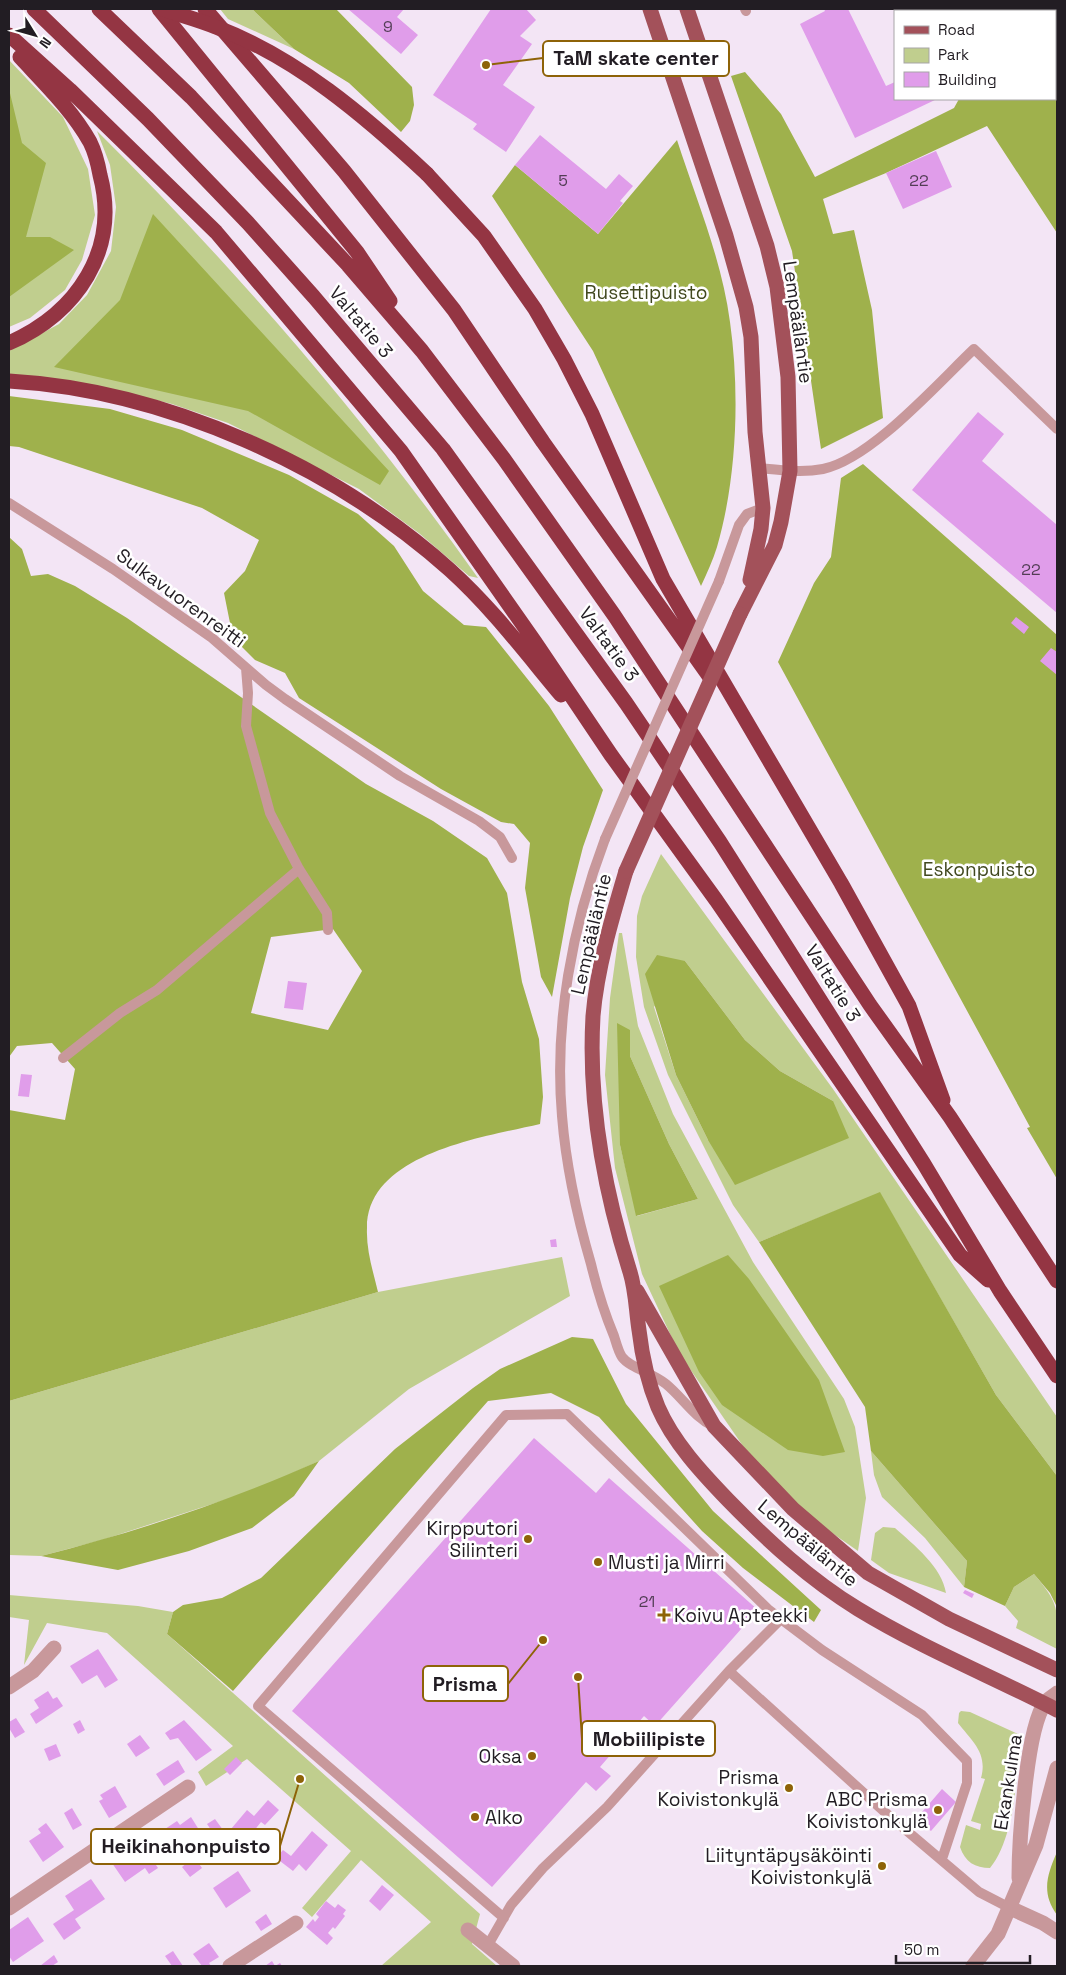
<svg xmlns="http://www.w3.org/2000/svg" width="1066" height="1975" font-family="'Space Grotesk',sans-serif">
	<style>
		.green { fill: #c0ce8e; fill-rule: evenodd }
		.forest { fill: #9fb14c; fill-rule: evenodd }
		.building { fill: #e09dea }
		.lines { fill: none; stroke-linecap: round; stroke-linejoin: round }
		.service { stroke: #c8989b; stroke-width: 10 }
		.minor { stroke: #c8989b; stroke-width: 15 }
		.primary { stroke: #a3515a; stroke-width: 15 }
		.motorway { stroke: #943543; stroke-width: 15 }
		.service-bridge { stroke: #c8989b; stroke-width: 10 }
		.primary-bridge { stroke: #a3515a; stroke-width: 15 }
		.motorway-bridge { stroke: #943543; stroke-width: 15 }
		.poi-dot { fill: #8e6308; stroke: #fff; stroke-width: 2 }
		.labels { text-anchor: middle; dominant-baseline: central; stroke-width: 5; stroke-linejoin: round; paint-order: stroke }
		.number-label { font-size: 16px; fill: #523d55 }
		.park-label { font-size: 19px; fill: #41481f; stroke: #fff }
		.street-label { font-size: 19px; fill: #221d23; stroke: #fff }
		.poi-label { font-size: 19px; fill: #221d23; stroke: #fff; text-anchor: end }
		.leader { fill: none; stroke: #8e6308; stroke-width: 2 }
		.callout-dot { fill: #8e6308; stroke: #fff; stroke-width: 2 }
		.callout { fill: #fff; stroke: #8e6308; stroke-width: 2 }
		.callout-label { font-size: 20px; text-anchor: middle; font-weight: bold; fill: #221d23 }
	</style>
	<rect width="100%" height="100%" fill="#f3e5f5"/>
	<path class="green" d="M220,9H252L294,49L228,19Z
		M9,60L63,117L88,169L95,215L82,260L65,290L30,318L9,327Z
		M97,131C236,269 364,417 478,578L469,576L420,534L359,489L228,423L172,404L98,386L9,374V351L59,324L87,295L111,251L116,207L110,165Z
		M661,854L833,1089L1057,1417V1476L996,1395L880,1193L759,1242L733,1205L668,1075L644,1007L636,957L637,916L642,896ZM685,961L745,1040L780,1071L833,1101L708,1140L676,1075L654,1007Z
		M619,933H622L638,1026L673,1114L753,1262L844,1399L855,1427L866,1498L858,1551L809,1517L745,1449L679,1353L642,1274L615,1168L605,1075L610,998ZM630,1030V1056L669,1144L698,1199L637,1216L620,1145Z
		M562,1257L570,1296L409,1389L319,1461L258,1489L102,1540L41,1556L9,1555V1401L378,1292Z
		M871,1451L967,1561L964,1587L925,1538L882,1497L874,1475Z
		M883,1527L895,1528C914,1545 942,1567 946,1593L889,1573L871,1560L875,1533Z
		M1034,1574C1061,1606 1057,1609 1057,1649L1016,1628L1018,1621L1005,1606L1014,1587Z
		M9,1595L138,1606L173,1612L167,1634L480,1914L472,1944L497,1966H381L431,1922L361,1860L312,1917L302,1908L351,1851L247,1759L206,1786L198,1772L233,1746L107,1633L47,1623L24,1665L29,1620L9,1617Z
		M961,1711L970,1712L1020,1735C1017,1774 1015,1838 990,1868C975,1868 965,1862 960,1847L966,1825L980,1830L981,1824L971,1821L985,1779L981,1778C988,1753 972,1741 958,1723L959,1713Z"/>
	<path class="forest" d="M252,9H336L412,87L414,105L410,121L401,132L349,83L294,49Z
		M957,9H1057V233L987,126L886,173L823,199L833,234L854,230L872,310L883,418L821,449L792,251L731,76L745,72L781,114L815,177L954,108L959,99H1055V11H960Z
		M9,89L22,143L46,163L26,237H50L74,250L9,297Z
		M677,140C696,199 722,260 730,322C740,393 737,478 717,547C713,560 707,573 701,586L593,351L492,196L515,165L598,234Z
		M153,214L389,471L380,485L248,411L54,367L120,300Z
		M9,396L110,409L182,430L289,475L358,514L394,546L423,591L464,625L486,627L549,706L603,790L583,847L570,898L552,997L541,977L525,888L530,843L514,824L501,822L441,789L299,698L285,673L255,660L233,638L224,593L245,571L259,540L202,508L19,447L9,446Z
		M863,464L1057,635V1179L1027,1128L1030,1127L778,662L814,583L831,557L841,478Z
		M9,537L22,549L31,576L48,574L75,586L127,618L366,784L433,821L487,858L507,893L522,982L539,1039L543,1097L540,1124C485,1137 367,1153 367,1228C366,1250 373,1271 378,1292L9,1401V1110L65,1120L75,1069L52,1043L17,1046L9,1057ZM333,929L362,971L328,1030L251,1013L271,937Z
		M657,955L685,961L745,1040L780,1071L833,1101L849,1138L735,1185L708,1140L676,1075L645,974Z
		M617,1023L630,1030V1056L669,1144L698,1199L636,1216L620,1145Z
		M880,1192L996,1395L1057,1476V1607L1050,1593L1034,1574L1014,1587L1005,1606L964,1587L967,1561L871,1451L865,1407L759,1242Z
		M728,1255L749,1279L819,1380L845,1452L823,1456L788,1450L722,1405L699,1372L659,1286Z
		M572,1337L593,1339L626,1404L713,1511L821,1610L814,1622L743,1568L702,1531L599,1417L551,1393L488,1401L233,1691L167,1634L173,1612L183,1605L222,1598L261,1578L395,1449L473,1388L500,1369Z
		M319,1461L294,1496L252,1528L189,1551L118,1570L41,1556C136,1532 230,1501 319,1461Z
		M1057,1852V1915C1041,1893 1047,1875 1057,1852Z"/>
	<path class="building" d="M348,9H404L397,17L418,35L401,54Z
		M491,9H526L536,20L520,36L532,44L503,85L535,107L506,152L473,129L477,124L433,95Z
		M824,9H848L886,86L895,82V99H937L855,138L800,24L825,11Z
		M914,9H928L929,11H909Z
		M540,135L606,189L619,174L633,186L620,201L623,203L598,234L515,165Z
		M936,151L952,187L903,209L886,173Z
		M978,412L1004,434L982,461L1057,525V613L912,490Z
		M1016,617L1029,627L1024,634L1011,623Z
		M1051,648L1057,652V675L1040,661Z
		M288,981L307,983L303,1010L284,1008Z
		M21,1074L32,1075L29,1097L18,1096Z
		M556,1239L557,1247H551L550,1240Z
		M534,1438L596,1493L609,1478L758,1610L655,1726L644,1716L600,1767L611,1776L596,1791L586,1782L492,1887L292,1711Z
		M965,1590L974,1594L972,1598L963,1593Z
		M98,1649L118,1680L105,1688L97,1675L82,1684L70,1666Z
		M48,1691L53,1699L57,1697L63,1706L36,1724L30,1714L39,1708L34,1700Z
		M16,1718L25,1732L15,1738L9,1728V1722Z
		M80,1720L85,1730L78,1734L73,1724Z
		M184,1720L212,1750L196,1761L178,1738L170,1740L165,1733Z
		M140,1735L150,1748L136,1757L127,1744Z
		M56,1744L61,1756L49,1761L44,1749Z
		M236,1757L242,1763L230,1775L224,1769Z
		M178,1760L185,1772L164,1786L156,1774Z
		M115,1786L127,1807L109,1818L99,1801L103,1799L100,1795Z
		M942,1789L956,1802L931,1831L916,1819Z
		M268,1800L279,1810L265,1825L261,1822L246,1841L231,1829L247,1810L254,1816Z
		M72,1808L82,1825L73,1830L64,1813Z
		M191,1817L201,1833L177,1847L165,1829L177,1821L180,1825Z
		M215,1819L226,1834L218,1840L207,1824Z
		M46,1823L64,1847L43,1862L29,1841L41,1833L38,1829Z
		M312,1831L328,1845L306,1871L299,1864L293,1871L276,1858L283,1850L291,1856Z
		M141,1843L158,1868L149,1874L145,1868L125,1882L112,1863L122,1856L119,1852L129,1845L132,1849Z
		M194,1857L202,1868L190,1877L182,1867Z
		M238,1871L251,1891L226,1908L213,1888Z
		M91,1879L105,1899L75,1919L81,1928L64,1940L53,1924L74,1910L65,1896Z
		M382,1885L394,1895L380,1911L369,1901Z
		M326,1901L335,1908L338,1904L346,1910L343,1914L345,1916L335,1929L333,1927L328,1933L333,1938L327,1945L306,1927L313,1919L315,1922L319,1917L316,1914Z
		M266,1914L272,1924L261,1931L255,1922Z
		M28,1917L44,1941L13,1962L9,1956V1930Z
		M209,1943L219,1957L209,1963L211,1966H202L193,1954Z
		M173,1951L183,1966H172L165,1956Z
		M54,1955L58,1962L52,1966H40Z
		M272,1961L275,1966L280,1963L282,1966H265Z"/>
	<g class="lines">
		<path class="service" d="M745,9L746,11
			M759,468C780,470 802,473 823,469C871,459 937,384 974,349L1057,429
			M9,503L113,569L212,638L266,685L285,699L400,776L479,821L500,837L512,858
			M719,581L739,525L747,514L763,508
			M246,668L248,693L246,726L270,813L299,869L327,913L328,930
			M605,839C572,926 554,1023 562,1116C566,1166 577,1216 591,1264C597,1289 604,1312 614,1336C616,1342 618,1351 622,1357C630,1368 653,1373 666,1384C683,1398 694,1417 713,1426
			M63,1058L120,1013L157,990L299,869
			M729,1671L887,1814L979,1892L1010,1908
			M504,1918L258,1706L506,1415L567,1414L769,1610L822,1650L922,1715L967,1761V1783L942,1859
			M488,1945L511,1905L543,1868L607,1807L729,1671L781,1619"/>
		<path class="minor" d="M9,1687L33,1671L54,1648
			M1019,1878C1019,1844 1026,1729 1045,1703C1048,1699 1054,1696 1057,1693
			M9,1908L188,1787
			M1010,1908L1043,1923L1057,1932
			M468,1930L513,1966
			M230,1966L296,1923
			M973,1966L998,1934L1036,1845L1057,1768"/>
		<path class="primary" d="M650,9L726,236L746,307L751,337L755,432L763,508L761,529L750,580
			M687,9L767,246L777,287L788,377L790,471L781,522L775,545L740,614
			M626,871C612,918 597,968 593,1016C588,1103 604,1190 630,1272C636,1291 636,1311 639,1330C642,1356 648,1383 658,1407C673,1442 702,1473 728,1500C768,1541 809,1579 858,1609C922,1648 991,1676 1057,1710
			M637,1291L714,1426L793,1509L868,1573L949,1619L1057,1670"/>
		<path class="motorway" d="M34,9L148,119L248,223L314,297L443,449L626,703L720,842L924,1164L1000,1291L1057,1376
			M99,9L191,97L348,265L422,351L504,459L614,615L870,1005L950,1117L1057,1281
			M159,9L357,252L390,301
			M205,9L344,171L454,310L543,442L709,676
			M9,35L70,90L216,232L401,451L535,642L611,755L716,900L960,1255L988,1280
			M427,174L484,236L535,309L564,359L592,414L663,579L841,883L909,1006L943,1100
			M9,343C77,313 120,250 100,175C98,164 95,152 90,142C72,110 45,84 20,57
			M9,381C165,390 334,466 450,570C492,608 525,652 561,695"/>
		<path class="service-bridge" d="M605,839L719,581"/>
		<path class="primary-bridge" d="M626,871L740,614"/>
		<path class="motorway-bridge" d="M162,9C180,15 199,20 216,27C297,58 365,116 427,174"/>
	</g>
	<g class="poi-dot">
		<circle cx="528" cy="1539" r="5"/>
		<circle cx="598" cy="1562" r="5"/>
		<path d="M661.5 1607.5h5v5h5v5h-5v5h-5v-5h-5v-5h5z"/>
		<circle cx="532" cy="1756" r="5"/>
		<circle cx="789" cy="1788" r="5"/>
		<circle cx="938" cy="1810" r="5"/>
		<circle cx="475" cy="1817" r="5"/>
		<circle cx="882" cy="1866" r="5"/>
	</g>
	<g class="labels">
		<g class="number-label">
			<text x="388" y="26">9</text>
			<text x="563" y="180">5</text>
			<text x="919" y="180">22</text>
			<text x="1031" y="569">22</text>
			<text x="647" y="1601">21</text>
		</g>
		<g class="park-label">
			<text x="646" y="292">Rusettipuisto</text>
			<text x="979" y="869">Eskonpuisto</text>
		</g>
		<g class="street-label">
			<text transform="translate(361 322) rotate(50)">Valtatie 3</text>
			<text transform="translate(798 322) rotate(82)">Lempääläntie</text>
			<text transform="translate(181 598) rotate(36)">Sulkavuorenreitti</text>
			<text transform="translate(609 644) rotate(54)">Valtatie 3</text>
			<text transform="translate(591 934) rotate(-77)">Lempääläntie</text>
			<text transform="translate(833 983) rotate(58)">Valtatie 3</text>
			<text transform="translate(808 1543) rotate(40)">Lempääläntie</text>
			<text transform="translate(1008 1782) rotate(-81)">Ekankulma</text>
		</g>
		<g class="poi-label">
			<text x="518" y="1528">Kirpputori<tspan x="518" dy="22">Silinteri</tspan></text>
			<text x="608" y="1562" text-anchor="start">Musti ja Mirri</text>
			<text x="674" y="1615" text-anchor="start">Koivu Apteekki</text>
			<text x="522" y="1756">Oksa</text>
			<text x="779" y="1777">Prisma<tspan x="779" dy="22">Koivistonkylä</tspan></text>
			<text x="928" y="1799">ABC Prisma<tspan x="928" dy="22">Koivistonkylä</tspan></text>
			<text x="485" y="1817" text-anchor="start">Alko</text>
			<text x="872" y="1855">Liityntäpysäköinti<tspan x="872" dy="22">Koivistonkylä</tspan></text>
		</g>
	</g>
	<path class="leader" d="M486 65L543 58M543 1640L508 1684M578 1677L582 1739M300 1779L280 1846"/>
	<g class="callout-dot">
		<circle cx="486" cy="65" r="5"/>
		<circle cx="543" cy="1640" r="5"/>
		<circle cx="578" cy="1677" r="5"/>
		<circle cx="300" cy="1779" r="5"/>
	</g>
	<g class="callout">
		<rect x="543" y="41" width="186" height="35" rx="5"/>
		<rect x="423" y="1666" width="85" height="35" rx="5"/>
		<rect x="582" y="1721" width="133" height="35" rx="5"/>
		<rect x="91" y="1829" width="189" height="35" rx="5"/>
	</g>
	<g class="callout-label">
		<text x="636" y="65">TaM skate center</text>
		<text x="465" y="1691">Prisma</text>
		<text x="649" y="1746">Mobiilipiste</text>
		<text x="186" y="1853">Heikinahonpuisto</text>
	</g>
	<rect width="1066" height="1975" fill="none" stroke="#221d23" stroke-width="20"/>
	<rect x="894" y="10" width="162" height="90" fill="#ffffff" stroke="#a7a5a7"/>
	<rect x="904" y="26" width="25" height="8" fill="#a3515a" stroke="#a7a5a7"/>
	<text x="938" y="35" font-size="15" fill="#221d23">Road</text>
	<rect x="904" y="48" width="25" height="15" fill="#c0ce8e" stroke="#a7a5a7"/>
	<text x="938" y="60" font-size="15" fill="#221d23">Park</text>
	<rect x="904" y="72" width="25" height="15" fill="#e09dea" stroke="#a7a5a7"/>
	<text x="938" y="85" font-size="15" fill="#221d23">Building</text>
	<g transform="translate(35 35) rotate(127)" stroke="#ffffff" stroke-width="4" paint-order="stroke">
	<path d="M0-4L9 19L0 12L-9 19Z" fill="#221d23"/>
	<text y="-8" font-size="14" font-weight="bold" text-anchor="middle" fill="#221d23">N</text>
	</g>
	<path d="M896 1955v8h134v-8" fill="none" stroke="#221d23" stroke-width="2.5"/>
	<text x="904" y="1955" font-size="15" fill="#221d23" stroke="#ffffff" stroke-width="4" paint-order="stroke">50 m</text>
</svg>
